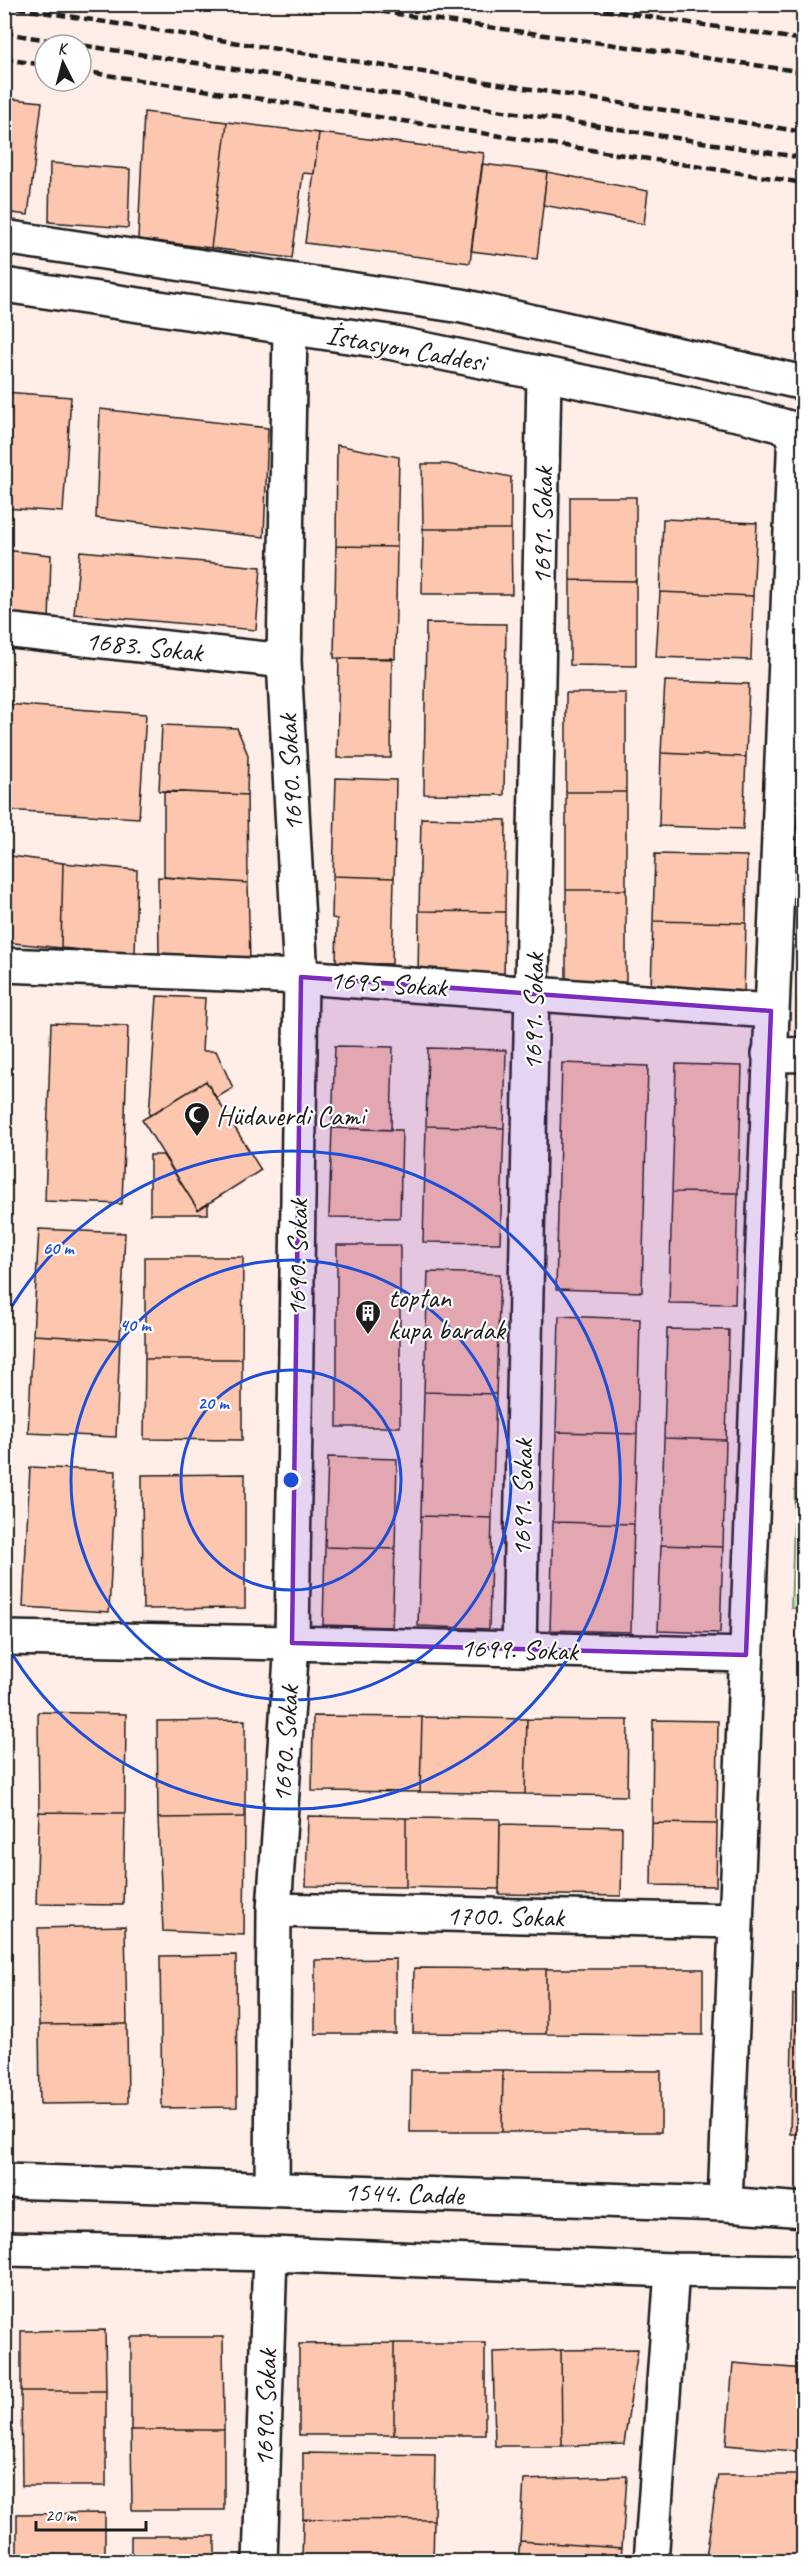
<svg xmlns="http://www.w3.org/2000/svg" width="808" height="2566" font-family="Caveat,sans-serif">
	<style>
		.built { fill: #fee2d6 }
		.green { fill: #b2eaae; stroke: #678365; stroke-width: 1.5 }
		.building { fill: #fdc6af; stroke: #1c1c1c; stroke-width: 1.5 }
		.lines { fill: none; stroke-linecap: round; stroke-linejoin: round }
		.minor-casing { stroke: #1c1c1c; stroke-width: 38 }
		.major-casing { stroke: #1c1c1c; stroke-width: 38 }
		.minor { stroke: #fff; stroke-width: 33 }
		.major { stroke: #fff; stroke-width: 33 }
		.rail { stroke: #1c1c1c; stroke-width: 4.5; stroke-dasharray: 9 4.5; stroke-linecap: butt }
		.marked { fill: #7b2cbf; fill-opacity: 0.2; stroke: #7b2cbf; stroke-width: 4.5; stroke-linejoin: round }
		.ring { fill: none; stroke: #1d4ed8; stroke-width: 3 }
		.labels { text-anchor: middle; dominant-baseline: central; stroke-width: 4.5; stroke-linejoin: round; paint-order: stroke }
		.street-label { font-size: 28px; fill: #1c1c1c; stroke: #fff }
		.poi-label { font-size: 28px; fill: #1c1c1c; stroke: #fff; text-anchor: start }
		.centre { fill: #1d4ed8; stroke: #fff; stroke-width: 3 }
		.ring-label { font-size: 18px; text-anchor: middle; font-weight: bold; fill: #1d4ed8; stroke: #fff; stroke-width: 4.5; stroke-linejoin: round; paint-order: stroke }
	</style>
	<rect width="100%" height="100%" fill="#feeee7"/>
	<filter id="ink" filterUnits="userSpaceOnUse"><feTurbulence type="fractalNoise" baseFrequency=".0167" numOctaves="2"/><feDisplacementMap in="SourceGraphic" scale="12" xChannelSelector="R" yChannelSelector="G"/><feConvolveMatrix kernelMatrix="1 2 1 2 8 2 1 2 1" color-interpolation-filters="sRGB"/></filter>
	<g filter="url(#ink)">
		<path class="built" d="M803,810L804,1036H803L792,1035Z"/>
		<path class="green" d="M803,1234L804,1609H803L791,1608Z"/>
		<path class="building" d="M4,98L42,102L28,215L4,212Z
			M144,112L227,122L211,248L138,239Z
			M227,122L319,133L314,174L303,173L292,258L211,248Z
			M319,133L484,153L470,263L305,243Z
			M50,163L130,169L128,228L49,222Z
			M482,164L547,172L537,259L471,251Z
			M547,172L648,191L644,224L543,205Z
			M4,392L71,397L63,512L4,508Z
			M100,409L268,428L264,537L96,518Z
			M337,445L399,457L397,547L336,546Z
			M422,464H447L511,477V529H423Z
			M570,497H636V581L570,580Z
			M663,519L757,523L753,596L660,592Z
			M423,529H511L512,594H422Z
			M336,546L397,547L395,659L334,658Z
			M4,550L51,555L49,623L4,619Z
			M80,551L261,567L256,630L74,614Z
			M570,580L636,581V666L570,665Z
			M660,592L753,596L751,660L656,657Z
			M426,623L506,624L504,795L424,794Z
			M339,658H392L391,758H337Z
			M665,681L749,684L746,757L661,753Z
			M566,693H626V792H566Z
			M4,704L146,714L139,818L4,810Z
			M162,725L237,728L248,755L247,795L159,791Z
			M661,753L746,757L743,829L659,826Z
			M336,778L396,780L394,878L333,876Z
			M164,791L247,795L248,883L164,877Z
			M566,792H626V890H566Z
			M421,818L506,820L505,912L419,911Z
			M655,854L747,856L746,923L653,921Z
			M4,855L63,863L61,948L4,942Z
			M63,863L137,870L135,955L61,948Z
			M333,876L394,878L392,964L336,963L337,919L332,918Z
			M158,877L248,883L250,962L159,955Z
			M566,890H626V985H566Z
			M419,911L505,912L504,978L418,977Z
			M653,921L746,923L744,993L651,991Z
			M157,996L205,998L202,1051H216L233,1088L216,1098L206,1081L149,1116Z
			M51,1023L128,1026L122,1204L45,1201Z
			M335,1046L393,1047L391,1130L332,1128Z
			M428,1048L506,1050L504,1128L426,1126Z
			M562,1063L648,1066L642,1292L556,1289Z
			M676,1064L742,1066L738,1193L672,1192Z
			M206,1081L261,1170L198,1210L142,1120Z
			M426,1126L504,1128L500,1243L423,1242Z
			M332,1128L402,1130L400,1218L329,1217Z
			M150,1155H163L198,1210L208,1203V1214H150Z
			M672,1192L738,1193L735,1304L669,1303Z
			M39,1229L125,1233L120,1340L33,1335Z
			M337,1245H400V1427H337Z
			M145,1257H243L242,1359H145Z
			M428,1272L500,1274L496,1394L424,1392Z
			M559,1316L640,1319L637,1434L556,1432Z
			M667,1329L729,1330L726,1440L664,1438Z
			M33,1335L120,1340L116,1437L28,1433Z
			M145,1359H242V1440L144,1439Z
			M424,1392L496,1394L492,1518L421,1516Z
			M556,1432L637,1434L634,1524L553,1522Z
			M664,1438L726,1440L723,1547L661,1545Z
			M328,1457L397,1459L395,1549L325,1547Z
			M30,1467L116,1471L109,1612L23,1607Z
			M245,1474V1608L143,1609L142,1475Z
			M421,1516L492,1518L489,1629L418,1626Z
			M553,1522L634,1524L631,1632L550,1630Z
			M661,1545L723,1547L720,1633L658,1631Z
			M325,1547L395,1549L392,1627L323,1625Z
			M38,1712L126,1714L125,1813L39,1812Z
			M313,1716L422,1717L420,1792L312,1791Z
			M422,1717L527,1719L525,1794L420,1792Z
			M527,1719L628,1720L627,1796L525,1794Z
			M245,1720V1817L158,1818L157,1721Z
			M653,1720L718,1721L717,1824L652,1823Z
			M39,1812L125,1813L123,1905L36,1904Z
			M308,1816L406,1818V1887L306,1886Z
			M245,1817L244,1935L163,1931L158,1818Z
			M406,1818L500,1819L499,1889L406,1887Z
			M652,1823L717,1824L716,1886L651,1885Z
			M500,1824L622,1827L621,1896L499,1894Z
			M125,1926L127,2024L39,2025L38,1928Z
			M236,1955L237,2107L162,2108L160,1956Z
			M396,1959V2034H315V1960Z
			M414,1968L546,1969V2034L413,2033Z
			M546,1969H703V2035L546,2034Z
			M793,1994H804V2134H790Z
			M127,2024L128,2103L40,2104L39,2025Z
			M411,2070H503L502,2132H410Z
			M503,2070L661,2071V2132H502Z
			M105,2330L106,2391H21V2331Z
			M131,2337H223L224,2430H131Z
			M394,2343V2435H299V2344Z
			M394,2343H485V2435H394Z
			M638,2349L624,2444L562,2446L561,2350Z
			M561,2350L562,2446H495L493,2352Z
			M733,2363L804,2369V2452L726,2445Z
			M21,2391H106V2486H22Z
			M131,2430H224V2510H132Z
			M303,2453L435,2455L434,2520L303,2519Z
			M718,2475H804V2558L706,2557Z
			M627,2476L622,2548L520,2541L524,2480Z
			M105,2513V2562H17V2514Z
			M303,2519L434,2520L433,2562H302Z
			M131,2536H215V2562H131Z
			M520,2541L622,2548L620,2562H518Z
			M706,2557L804,2558V2562H706Z"/>
		<g class="lines">
			<defs>
				<path id="minor" d="M4,630L284,661
					M4,965L301,977L771,1011
					M769,1054L804,1055
					M4,1638L292,1643L746,1655
					M519,1649L544,374
					M274,1910L736,1921
					M272,2188L274,1910L292,1643L301,977L284,661L290,329
					M725,2204L795,430
					M260,2562L270,2254
					M651,2562L672,2270"/>
				<path id="major" d="M4,237L462,306L804,383
					M4,285L389,342L747,416L804,432
					M4,2181L725,2204L804,2210
					M4,2249L270,2254L672,2270L804,2272"/>
			</defs>
			<use href="#minor" class="minor-casing"/>
			<use href="#major" class="major-casing"/>
			<use href="#minor" class="minor"/>
			<use href="#major" class="major"/>
			<path class="rail" d="M327,4L804,72
				M564,4L804,40
				M4,6L804,132
				M4,33L804,158
				M4,59L45,65
				M81,71L804,183"/>
		</g>
	</g>
	<path class="marked" d="M301,977L771,1011L746,1655L292,1643Z"/>
	<g class="ring">
		<circle cx="291" cy="1480" r="110"/>
		<circle cx="291" cy="1480" r="220"/>
		<path d="M5 1318A329 329 0 1 1 5 1642"/>
	</g>
	<defs>
		<symbol id="mosque-pin" viewBox="-11 -11 22 30"><path d="M0 17L-7.5 6A9.5 9.5 0 1 1 7.5 6Z" fill="#1c1c1c" stroke="#fff"/><path d="M3.5-4.9A6 6 0 1 0 3.5 4.9A5 5 0 1 1 3.5-4.9Z" fill="#fff"/></symbol>
		<symbol id="building-pin" viewBox="-11 -11 22 30"><path d="M0 17L-7.5 6A9.5 9.5 0 1 1 7.5 6Z" fill="#1c1c1c" stroke="#fff"/><path d="M-4-6H4V6H1V3H-1V6H-4ZM-2.5-4.3h1.7v1.8h-1.7ZM.8-4.3h1.7v1.8H.8ZM-2.5-1h1.7V.8h-1.7ZM.8-1h1.7V.8H.8Z" fill="#fff"/></symbol>
	</defs>
	<g fill-rule="evenodd">
		<use href="#mosque-pin" x="182" y="1100" width="30" height="40"/>
		<use href="#building-pin" x="353" y="1298" width="30" height="40"/>
	</g>
	<g class="labels">
		<g class="street-label">
			<text transform="translate(406 348) rotate(10)">İstasyon Caddesi</text>
			<text transform="translate(542 526) rotate(-89)">1691. Sokak</text>
			<text transform="translate(144 646) rotate(6)">1683. Sokak</text>
			<text transform="translate(290 773) rotate(-93)">1690. Sokak</text>
			<text transform="translate(388 983) rotate(4)">1695. Sokak</text>
			<text transform="translate(533 1012) rotate(-89)">1691. Sokak</text>
			<text transform="translate(297 1258) rotate(-89)">1690. Sokak</text>
			<text transform="translate(522 1498) rotate(-89)">1691. Sokak</text>
			<text transform="translate(519 1649) rotate(2)">1699. Sokak</text>
			<text transform="translate(285 1744) rotate(-86)">1690. Sokak</text>
			<text transform="translate(505 1916) rotate(1)">1700. Sokak</text>
			<text transform="translate(404 2193) rotate(2)">1544. Cadde</text>
			<text transform="translate(265 2408) rotate(-88)">1690. Sokak</text>
		</g>
		<g class="poi-label">
			<text x="216" y="1115">Hüdaverdi Cami</text>
			<text x="388" y="1297">toptan<tspan x="388" dy="32">kupa bardak</tspan></text>
		</g>
	</g>
	<circle cx="291" cy="1480" r="9" class="centre"/>
	<g class="ring-label">
		<text x="58" y="1254">60 m</text>
		<text x="135" y="1331">40 m</text>
		<text x="213" y="1409">20 m</text>
	</g>
	<rect width="808" height="2566" fill="none" stroke="#fff" stroke-width="24"/>
	<rect x="12" y="12" width="784" height="2542" fill="none" stroke="#1c1c1c" stroke-width="2" filter="url(#ink)"/>
	<g transform="translate(63 63) rotate(354)"><circle r="28" fill="#ffffff" stroke="#a4a4a4" stroke-width="1.5"/>
	<path d="M0-4.5L10 22L0 15L-10 22Z" fill="#1c1c1c"/>
	<text y="-9" font-size="16" font-weight="bold" text-anchor="middle" fill="#1c1c1c">K</text>
	</g>
	<path d="M36 2521v9h110v-9" fill="none" stroke="#1c1c1c" stroke-width="3"/>
	<text x="45" y="2521" font-size="18" fill="#1c1c1c" stroke="#ffffff" stroke-width="4.5" paint-order="stroke">20 m</text>
</svg>
